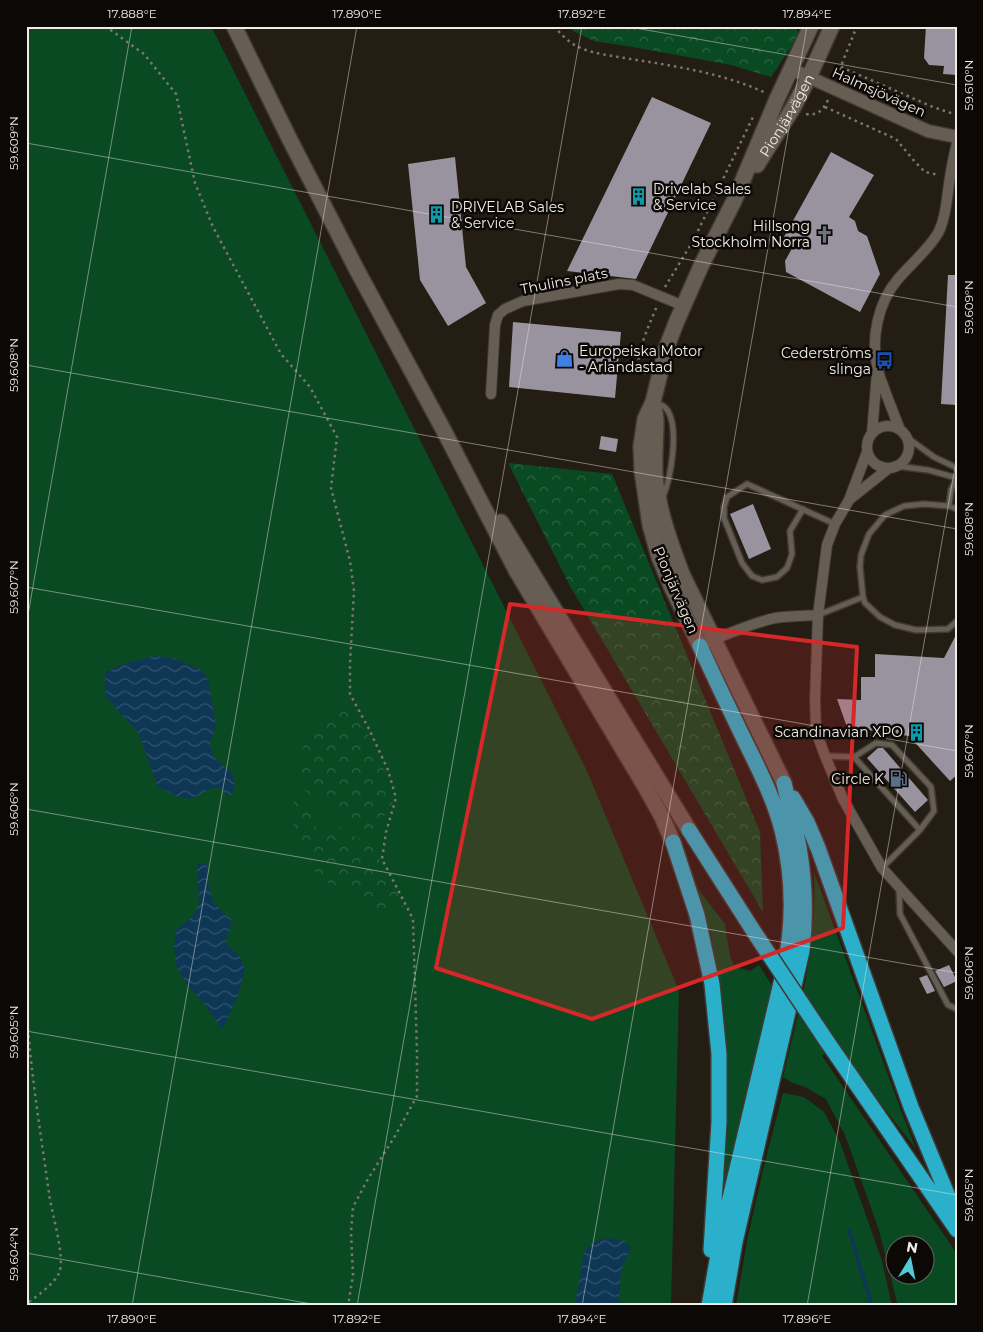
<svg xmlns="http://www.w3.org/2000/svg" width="983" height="1332" font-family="Montserrat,sans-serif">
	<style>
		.green { fill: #0a4a23; fill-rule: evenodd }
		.forest { fill: url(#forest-crowns) }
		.water { fill: url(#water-waves) }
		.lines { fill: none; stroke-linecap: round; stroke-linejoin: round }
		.stream { stroke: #0e3755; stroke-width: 4 }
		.building { fill: #99939f }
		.service-casing { stroke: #3f3934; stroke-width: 8 }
		.minor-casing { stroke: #3f3934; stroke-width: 12 }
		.tertiary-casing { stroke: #3f3934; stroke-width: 15 }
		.secondary-casing { stroke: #3f3934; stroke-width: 18 }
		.motorway-casing { stroke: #3f3934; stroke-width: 18 }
		.path { stroke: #7c766e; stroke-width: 2.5; stroke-dasharray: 2.5 4; stroke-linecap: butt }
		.service { stroke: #665e53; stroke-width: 5 }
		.minor { stroke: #665e53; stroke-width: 10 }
		.tertiary { stroke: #665e53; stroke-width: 12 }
		.secondary { stroke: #665e53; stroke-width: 15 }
		.motorway { stroke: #2ab0cb; stroke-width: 15 }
		.motorway-bridge-casing { stroke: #3f3934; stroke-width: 18; stroke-linecap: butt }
		.motorway-bridge { stroke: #2ab0cb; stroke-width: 15 }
		.marked { fill: #d62828; fill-opacity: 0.2; stroke: #d62828; stroke-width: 4; stroke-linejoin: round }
		.ticks { fill: none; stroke: #f1ece6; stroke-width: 1; stroke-opacity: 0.45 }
		.labels { text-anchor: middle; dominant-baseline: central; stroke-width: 5; stroke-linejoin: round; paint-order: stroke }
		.street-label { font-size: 14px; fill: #f1ece6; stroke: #0b0805 }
		.poi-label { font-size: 14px; fill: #f1ece6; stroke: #0b0805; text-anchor: end }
		.neatline { fill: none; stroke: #f1ece6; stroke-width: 2 }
		.ticks-label { font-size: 12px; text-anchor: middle; fill: #f1ece6 }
	</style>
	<defs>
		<pattern id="forest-crowns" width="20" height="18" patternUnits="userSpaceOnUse" patternTransform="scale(1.25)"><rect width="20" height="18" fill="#0a4a23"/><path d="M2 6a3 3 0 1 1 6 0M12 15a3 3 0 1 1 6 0" fill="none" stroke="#2e6443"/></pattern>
		<pattern id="water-waves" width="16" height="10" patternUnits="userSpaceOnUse" patternTransform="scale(1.25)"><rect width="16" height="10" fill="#0e3755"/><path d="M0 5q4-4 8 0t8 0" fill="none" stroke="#32546d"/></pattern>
	</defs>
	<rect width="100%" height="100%" fill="#241d14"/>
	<path class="green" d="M26,26H211L587,771L679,991L671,1306H26Z
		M814,872L900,1108L916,1149L873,1094L834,1038L822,1056L957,1254V1306H898L879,1230L845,1135L826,1099L805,1087L793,1083L783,1077C791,1042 801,1007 807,972C813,940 815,905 814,872ZM896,1244H926V1274H896Z
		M696,886L725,924L730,956L735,967L750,971L759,965L774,989L722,1195L728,1120L727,1050L711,935Z
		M783,1093L804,1097L824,1112L840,1142L882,1261L892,1306H736L747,1241L764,1166Z"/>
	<path class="forest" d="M570,26H795L799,35L771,77L731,65L627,46L594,41L573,31Z
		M508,463L612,474L760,832L763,912L570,586Z
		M351,704L380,756L393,802L384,816L372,820L381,826L373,832L359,829L343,815L302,789L299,757L316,721L333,708Z
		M299,797L312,811L317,832L328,834L340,827L350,835L366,841L377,854L399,897L408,918L375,909L349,893L319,879L295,832L293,819L294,801Z"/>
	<path class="water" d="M154,656L177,659L203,671L209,683L216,727L210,742L213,756L232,773L235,786L231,796L226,794L220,787H214L191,799L176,796L158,787L138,732L119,712L106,696L105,686L106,672L123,664Z
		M207,863C208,875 208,897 217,906C221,911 227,915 232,920L229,933L225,942L239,956L245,969L238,995L222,1030L206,1006L188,986L176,966L174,946L176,930L193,916L199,904L197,864Z
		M607,1238L625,1241L631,1248L621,1270L618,1306H575L584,1253L592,1243Z"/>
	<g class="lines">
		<path class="stream" d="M849,1230L872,1306"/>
	</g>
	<path class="building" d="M926,26H957V75L943,74L944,66L929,65L924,58Z
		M652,97L711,123L636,279L567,271Z
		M831,152L874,175L849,217L855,221L858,231L867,236L880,274L860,312L786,272L785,261L795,243L784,237Z
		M455,157L466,267L486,303L448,326L420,280L408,164Z
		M948,275H957V405L941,404Z
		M513,322L621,332L615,398L509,387Z
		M601,436L618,439L616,452L599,449Z
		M753,504L771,549L749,559L730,514Z
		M957,633V775L950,781L909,736L847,727L837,699L861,700V677H875V654L944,658Z
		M878,748H883L928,800L915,812L867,758Z
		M949,965L957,981L944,987L935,971Z
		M927,975L935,991L927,994L919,978Z"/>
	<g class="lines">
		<defs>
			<path id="service" d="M655,403C661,404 665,406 668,411C679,430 671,477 663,497
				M905,436L934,457L957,468
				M896,466L928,470L957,478
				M949,506L951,490L957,477
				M803,509L790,531L792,554L787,568L777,577L762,580L752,576L742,563L724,518V507L727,497L747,484L835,524
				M957,509L949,506L924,504L904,506L885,515L869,534L861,555L860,567L863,597L865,603L880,617L895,625L916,630L948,629L957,621
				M818,615L863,597
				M825,756L854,757L876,743L892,745L931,787L934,811L920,830L882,868
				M854,757L920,830
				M899,890L900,914L948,1005L957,1009"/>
			<path id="minor" d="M491,394L495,325L498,315L505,309L523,301L619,284L633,285L684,306
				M867 447a21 21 0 1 1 42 0a21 21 0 1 1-42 0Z
				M900,430C895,417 890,404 885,391C883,384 879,377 878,369C870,340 878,302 898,279C909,266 934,244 940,229C947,213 947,194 950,177C952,165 954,154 957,143
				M872,433L877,373
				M867,452L849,500L835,524L827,545L818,615L815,699L816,731L825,756L843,799L882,868L957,951
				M850,499L889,468
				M708,642C730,633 752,623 775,618C789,616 804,616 818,615"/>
			<path id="tertiary" d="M791,69L908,122L928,131L957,137"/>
			<g id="secondary">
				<path d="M234,26L289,138L358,272L443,429L517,572L646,788L661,815L673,842"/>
				<path id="s1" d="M757,165L793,108L809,77L832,26"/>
				<path d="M653,402C654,408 656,415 656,421C656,439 654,456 655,475C658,509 670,542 682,574L784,783"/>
				<path d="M501,522L689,830"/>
				<path d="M700,646L672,588L659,557L650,525L642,471L641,446L645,419L653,402L666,349L676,323L701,266L734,201L777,99L811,26"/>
			</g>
			<path id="motorway" d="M700,646C714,677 729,708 744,739C758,768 774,798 782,830C793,874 794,921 785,966L722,1232L709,1306
				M793,798L807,822L818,848L911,1107L957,1218
				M689,830L756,935
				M673,842L697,915L712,984L719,1054V1122L711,1250
				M826,1040L957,1230
				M724,1306L735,1242L802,951C806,916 805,881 799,847C795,826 789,805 784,783"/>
		</defs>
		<use href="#service" class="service-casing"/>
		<use href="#minor" class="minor-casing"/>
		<use href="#tertiary" class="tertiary-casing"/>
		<use href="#secondary" class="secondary-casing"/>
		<use href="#motorway" class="motorway-casing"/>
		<path class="path" d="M105,26L144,54L176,94L195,183L213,227L281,354L310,387L337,437L331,488L350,561L354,591L350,663V694L369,729L388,770L396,798L386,832L382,859L413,919L417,1052V1096L395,1136L368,1179L353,1207L351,1232L353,1275L348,1306
			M554,26C569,44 578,49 601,54C656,64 714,69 766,93
			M841,67L933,107L957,115
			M837,76L857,26
			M825,107L896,139L915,162L925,172L939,175
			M806,114C818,116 823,110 828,100
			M665,287L693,241L753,117
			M646,374L638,370C636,353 650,323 657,306
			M26,1003C30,1067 40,1130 49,1193C51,1212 66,1257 59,1273C54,1284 36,1297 26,1304"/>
		<use href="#service" class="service"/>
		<use href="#minor" class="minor"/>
		<use href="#tertiary" class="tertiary"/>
		<use href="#secondary" class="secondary"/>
		<use href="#motorway" class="motorway"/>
		<defs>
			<path id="motorway-bridge" d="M756,935L826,1040"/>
		</defs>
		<use href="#motorway-bridge" class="motorway-bridge-casing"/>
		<use href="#motorway-bridge" class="motorway-bridge"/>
	</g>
	<path class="marked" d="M510,604L857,647L843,928L592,1019L436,968Z"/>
	<path class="ticks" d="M624,26L957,85M26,143L957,307M26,365L957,529M26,587L957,751M26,626L132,26M26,809L957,973M26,1031L957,1195M26,1253L323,1306M132,1306L357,26M357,1306L582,26M582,1306L807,26M807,1306L957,456"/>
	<defs>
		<symbol id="building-bare" viewBox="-9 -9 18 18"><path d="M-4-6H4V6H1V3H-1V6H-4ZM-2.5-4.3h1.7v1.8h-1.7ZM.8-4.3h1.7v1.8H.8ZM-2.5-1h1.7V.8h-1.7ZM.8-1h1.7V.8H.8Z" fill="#0f9aa8" stroke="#0b0805" stroke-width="2.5" paint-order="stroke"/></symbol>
		<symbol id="church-bare" viewBox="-9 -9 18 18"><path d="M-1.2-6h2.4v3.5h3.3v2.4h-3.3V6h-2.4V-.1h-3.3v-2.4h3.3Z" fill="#6b7280" stroke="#0b0805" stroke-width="2.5" paint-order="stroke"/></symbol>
		<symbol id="shop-bare" viewBox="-9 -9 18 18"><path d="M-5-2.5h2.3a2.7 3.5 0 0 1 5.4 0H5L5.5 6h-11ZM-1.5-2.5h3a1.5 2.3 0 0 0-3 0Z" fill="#3f7fe0" stroke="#0b0805" stroke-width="2.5" paint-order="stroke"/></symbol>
		<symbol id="bus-bare" viewBox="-9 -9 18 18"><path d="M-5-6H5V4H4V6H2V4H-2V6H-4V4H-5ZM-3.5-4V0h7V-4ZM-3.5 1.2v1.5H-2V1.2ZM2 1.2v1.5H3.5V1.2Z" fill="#1a4fb4" stroke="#0b0805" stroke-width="2.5" paint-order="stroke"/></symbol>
		<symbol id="fuel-bare" viewBox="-9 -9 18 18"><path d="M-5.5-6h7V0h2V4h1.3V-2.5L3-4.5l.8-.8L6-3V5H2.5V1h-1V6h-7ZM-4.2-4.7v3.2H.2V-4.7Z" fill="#5c6f8a" stroke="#0b0805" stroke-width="2.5" paint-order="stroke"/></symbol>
	</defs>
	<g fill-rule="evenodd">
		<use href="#building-bare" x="626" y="184" width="25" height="25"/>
		<use href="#building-bare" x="424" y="202" width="25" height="25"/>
		<use href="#church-bare" x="812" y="222" width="25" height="25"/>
		<use href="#shop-bare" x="552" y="346" width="25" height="25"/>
		<use href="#bus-bare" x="872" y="348" width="25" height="25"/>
		<use href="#building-bare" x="904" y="720" width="25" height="25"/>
		<use href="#fuel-bare" x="886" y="766" width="25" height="25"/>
	</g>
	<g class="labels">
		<g class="street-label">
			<text transform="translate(879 92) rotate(24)">Halmsjövägen</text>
			<text stroke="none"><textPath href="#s1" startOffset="58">Pionjärvägen</textPath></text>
			<text transform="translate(564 281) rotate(-11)">Thulins plats</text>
			<text transform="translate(676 590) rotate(67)">Pionjärvägen</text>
		</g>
		<g class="poi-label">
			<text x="653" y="189" text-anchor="start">Drivelab Sales<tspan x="653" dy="16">&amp; Service</tspan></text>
			<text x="451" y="207" text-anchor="start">DRIVELAB Sales<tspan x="451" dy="16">&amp; Service</tspan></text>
			<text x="810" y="226">Hillsong<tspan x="810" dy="16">Stockholm Norra</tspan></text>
			<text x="579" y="351" text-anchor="start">Europeiska Motor<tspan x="579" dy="16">- Arlandastad</tspan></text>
			<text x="871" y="353">Cederströms<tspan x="871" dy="16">slinga</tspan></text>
			<text x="903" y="732">Scandinavian XPO</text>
			<text x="884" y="779">Circle K</text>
		</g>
	</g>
	<rect width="983" height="1332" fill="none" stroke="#0b0805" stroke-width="55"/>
	<g transform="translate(910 1260) rotate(10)"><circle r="24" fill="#0b0805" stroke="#67635f"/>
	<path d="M0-4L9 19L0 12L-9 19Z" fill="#51ccd4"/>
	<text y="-8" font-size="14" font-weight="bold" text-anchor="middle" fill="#f1ece6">N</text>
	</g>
	<rect x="28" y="28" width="928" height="1276" class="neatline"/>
	<g class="ticks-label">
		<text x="132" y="18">17.888°E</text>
		<text x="357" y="18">17.890°E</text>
		<text x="582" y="18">17.892°E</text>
		<text x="807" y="18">17.894°E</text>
		<text transform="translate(969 85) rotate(-90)" y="4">59.610°N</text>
		<text transform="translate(14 143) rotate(-90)" y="4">59.609°N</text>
		<text transform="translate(969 307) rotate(-90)" y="4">59.609°N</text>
		<text transform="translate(14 365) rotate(-90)" y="4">59.608°N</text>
		<text transform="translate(969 529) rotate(-90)" y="4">59.608°N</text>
		<text transform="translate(14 587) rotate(-90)" y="4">59.607°N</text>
		<text transform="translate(969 751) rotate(-90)" y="4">59.607°N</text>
		<text transform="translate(14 809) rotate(-90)" y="4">59.606°N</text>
		<text transform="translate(969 973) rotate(-90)" y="4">59.606°N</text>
		<text transform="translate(14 1032) rotate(-90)" y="4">59.605°N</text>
		<text transform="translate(969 1195) rotate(-90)" y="4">59.605°N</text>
		<text transform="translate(14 1254) rotate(-90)" y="4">59.604°N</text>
		<text x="132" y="1323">17.890°E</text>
		<text x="357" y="1323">17.892°E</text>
		<text x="582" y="1323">17.894°E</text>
		<text x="807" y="1323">17.896°E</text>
	</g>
</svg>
